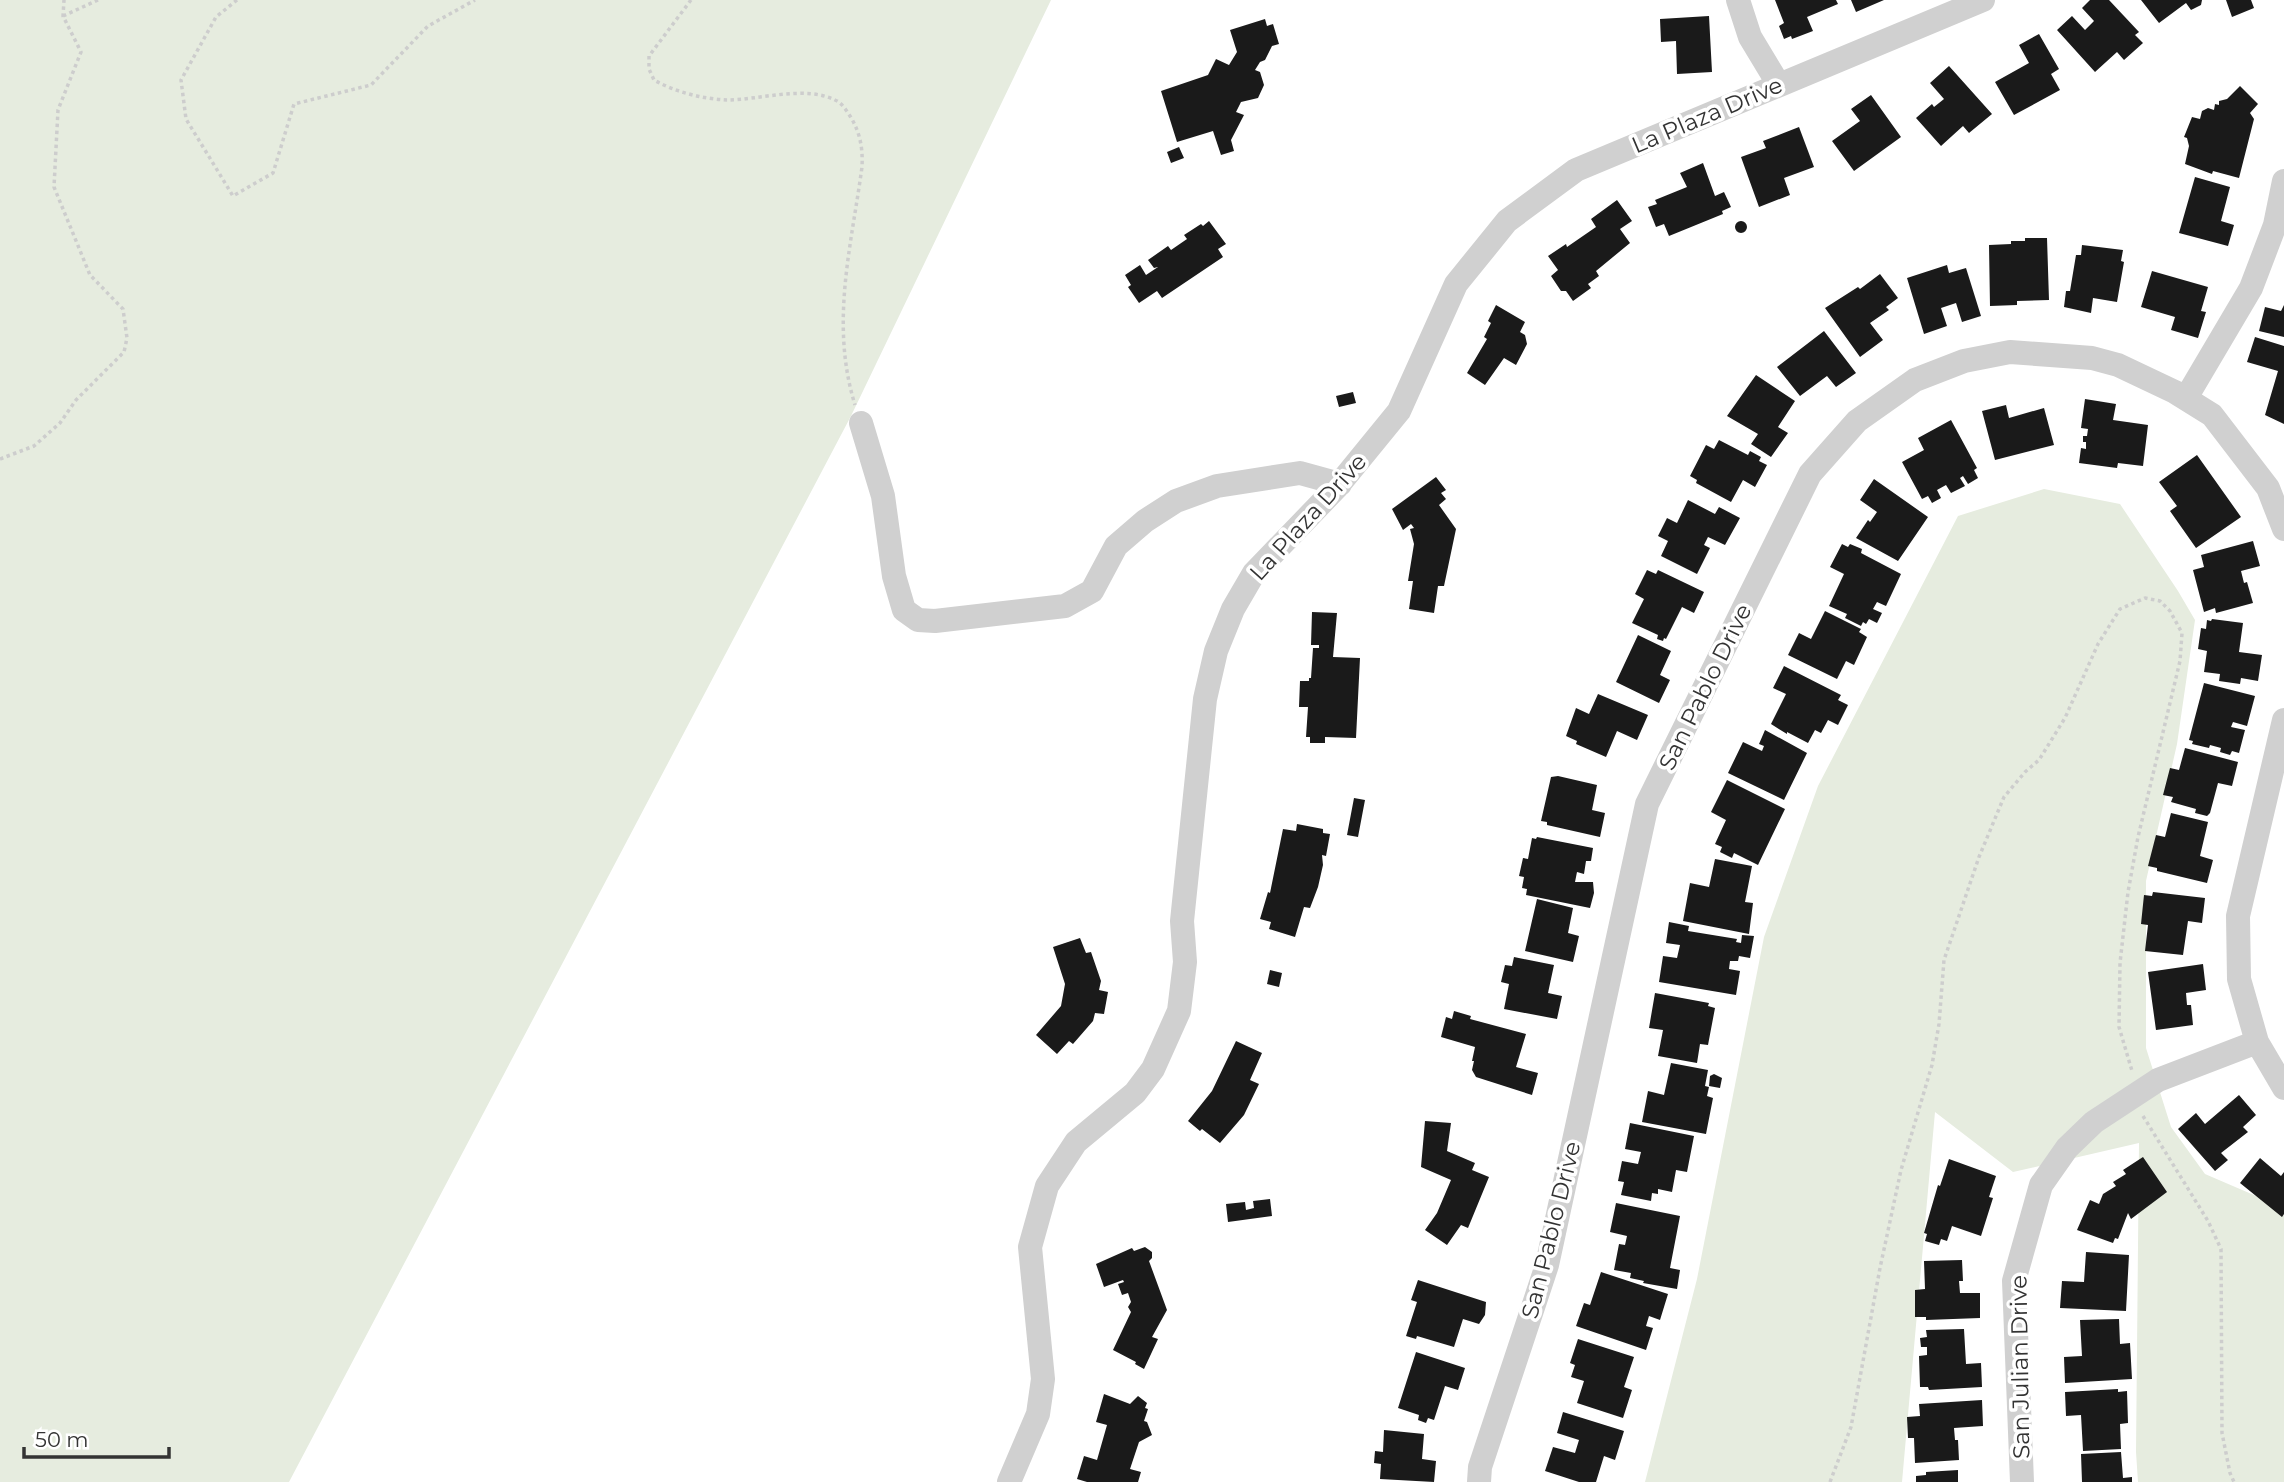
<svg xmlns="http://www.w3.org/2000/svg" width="2284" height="1482" font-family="Montserrat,sans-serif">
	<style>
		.green { fill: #e6ecdf }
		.building { fill: #1a1a1a }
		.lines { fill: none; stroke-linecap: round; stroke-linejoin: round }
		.path { stroke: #cdcdcd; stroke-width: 3.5; stroke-dasharray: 3.5 3.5; stroke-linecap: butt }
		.minor { stroke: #d0d0d0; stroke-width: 24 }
		.labels { text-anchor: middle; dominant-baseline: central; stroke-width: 7; stroke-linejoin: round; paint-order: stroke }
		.street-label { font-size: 23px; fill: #333; stroke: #fff }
	</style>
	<rect width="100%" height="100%" fill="#fff"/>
	<path class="green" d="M0,0H1051L851,416L289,1482H0Z
		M2044,489L2120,504L2178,591L2195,620L2177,744L2146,881V1048L2171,1127L2205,1174L2284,1208V1482H2138L2136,1452L2139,1143L2013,1172L1935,1112L1902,1482H1645L1697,1279L1764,937L1818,786L1958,516Z"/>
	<path class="building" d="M1775,0H1836L1838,4L1807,17L1813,31L1792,39L1791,36L1784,39L1779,26L1784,23Z
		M1851,0H1884L1856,12Z
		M2090,0H2109L2139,32L2135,35L2143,43L2124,60L2117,52L2095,72L2057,30L2072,16L2085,30L2094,21L2082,8Z
		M2141,0H2202L2201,5L2191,10L2186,3L2159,23Z
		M2226,0H2251L2254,8L2232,17Z
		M1709,16L1712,72L1677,74L1676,41L1661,42L1660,19Z
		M1265,19L1267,26L1273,24L1279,44L1272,46L1265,60L1260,62L1255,70L1260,72L1264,85L1258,98L1241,102L1236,112L1244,115L1231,140L1234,151L1221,155L1213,131L1177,142L1161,91L1208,75L1216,59L1229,65L1237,52L1230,30Z
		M2039,34L2059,69L2051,74L2060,90L2014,115L1995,82L2029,63L2019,45Z
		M1949,66L1992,114L1969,133L1963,126L1941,146L1916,118L1932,104L1934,107L1944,99L1930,83Z
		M2240,86L2258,104L2250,113L2254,119L2239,178L2213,171L2212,174L2185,164L2189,146L2187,138L2184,137L2192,117L2200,119L2202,111L2208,108L2214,110L2215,104L2219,105V101L2227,99Z
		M1871,95L1901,137L1854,171L1832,141L1860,121L1851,109Z
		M1799,127L1814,167L1784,178L1790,195L1759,207L1741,157L1766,148L1763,141Z
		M1179,147L1184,158L1171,163L1167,152Z
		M1703,163L1715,196L1724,192L1731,207L1722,211L1723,214L1669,236L1664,224L1656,227L1648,207L1657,204L1655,200L1687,187L1680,173Z
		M2195,177L2230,187L2221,221L2234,225L2228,246L2179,233Z
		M1617,200L1632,221L1620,229L1630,243L1596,271L1599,276L1588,284L1591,288L1573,301L1566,291H1561L1551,276L1558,270L1548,256L1566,244L1567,247L1596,227L1591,219Z
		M1735 227a6 6 0 1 1 12 0a6 6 0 1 1-12 0Z
		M1209,221L1226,244L1218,249L1223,257L1162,298L1157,291L1139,303L1128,287L1131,285L1125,275L1140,265L1146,275L1158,267L1154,268L1148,260L1168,246L1171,250L1187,239L1184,235L1201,224L1203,226Z
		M2025,238H2047L2049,300L2017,301V305L1990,306L1989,245L2011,244V241H2025Z
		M2082,245L2123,250L2121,261L2124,262L2117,302L2093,298L2091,313L2064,307L2066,291H2070L2076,255H2081Z
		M1947,265L1949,273L1966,268L1981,316L1962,322L1956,303L1941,308L1947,326L1924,334L1907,278Z
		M2152,271L2208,287L2201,311L2206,312L2198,338L2171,330L2175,317L2141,307Z
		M1880,274L1898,298L1886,307L1889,310L1870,323L1883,340L1860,357L1825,308L1858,287L1860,289Z
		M1496,305L1525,322L1520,332L1525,335L1527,344L1516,365L1504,358L1485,385L1467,373L1487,339L1484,337L1491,323L1488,321Z
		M2284,305V337L2259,331L2265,307L2281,311Z
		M1824,331L1856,373L1836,387L1827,376L1800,396L1777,367Z
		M2255,337L2284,346V424L2265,415L2278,371L2247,362Z
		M1756,375L1795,401L1778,427L1788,433L1771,457L1751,444L1758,434L1727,416Z
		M1353,392L1356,403L1339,407L1336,396Z
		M2085,399L2116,404L2113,420L2148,425L2143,466L2118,463L2117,468L2079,463L2081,448L2086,449V442H2083V436H2087L2088,429L2081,428Z
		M2006,405L2009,418L2044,408L2054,445L1995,460L1982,411Z
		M1951,420L1977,468L1974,470L1978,478L1968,484L1963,476L1960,478L1965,486L1951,493L1946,485L1937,490L1941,498L1932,503L1928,496L1922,499L1902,462L1924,450L1918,438Z
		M1719,440L1748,455L1750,451L1761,457L1759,461L1767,465L1755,487L1743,480L1731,502L1696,483L1697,480L1690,476L1706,445L1714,449Z
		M2197,455L2241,517L2196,548L2170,511L2177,506L2159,482Z
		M1436,477L1446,490L1441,493L1446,499L1439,505L1456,529L1444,586H1438L1434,613L1409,609L1413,581H1408L1414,544L1410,529L1414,528L1411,524L1403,530L1392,509Z
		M1874,479L1928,517L1898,561L1856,538L1868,520L1870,522L1877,512L1860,500Z
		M1688,500L1715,514L1719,507L1740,518L1725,545L1708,537L1704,545L1710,548L1697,574L1661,556L1668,541L1658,536L1667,518L1677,523Z
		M2253,541L2260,566L2241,571L2244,583L2247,582L2253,603L2216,613L2215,608L2204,612L2193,570L2204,567L2201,555Z
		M1842,544L1848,547L1850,544L1862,549L1861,553L1901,574L1886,606L1877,602L1873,609L1882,613L1877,623L1869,619L1866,624L1863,622L1861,626L1845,618L1847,614L1829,606L1844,574L1830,567Z
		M1647,570L1656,574L1658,570L1704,592L1694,613L1682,607L1666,639L1664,638L1663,641L1657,639L1658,635L1632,623L1644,599L1635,594Z
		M1825,611L1861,629L1859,632L1867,637L1854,665L1846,661L1837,679L1788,655L1799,633L1811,639Z
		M1312,612L1337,613L1333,657L1360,658L1356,738L1325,737V743H1310V737H1306L1308,707H1299L1300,681H1309V678H1311L1313,648H1319V645H1311Z
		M2212,619L2243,623L2239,652L2262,655L2258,681L2241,678L2240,684L2219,681L2220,674L2204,672L2207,651L2198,649L2201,628L2206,629L2207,620L2211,621Z
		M1638,635L1671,651L1660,675L1670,680L1659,703L1616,682Z
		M1784,666L1841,695L1838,700L1848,705L1838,725L1828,720L1821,733L1815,730L1808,743L1787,732V734L1771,724L1786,694L1773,688Z
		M2204,683L2255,696L2247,726L2233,722L2231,727L2245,730L2239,753L2232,751L2230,755L2220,752L2221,748L2210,745L2209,748L2192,744L2193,741L2189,740Z
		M1598,694L1648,715L1637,740L1617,731L1606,757L1576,744L1577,741L1566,736L1576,708L1589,714Z
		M1765,730L1807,753L1784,800L1728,773L1743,742L1762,751L1764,746L1759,744Z
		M2185,748L2238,762L2232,786L2218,783L2210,813L2207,816L2195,813L2196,809L2171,802L2173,797L2163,795L2170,768L2179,770Z
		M1558,776L1597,785L1592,810L1605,813L1600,837L1547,825V822L1541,821L1551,777Z
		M1727,780L1785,809L1758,865L1734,853L1732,858L1720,852L1722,847L1715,844L1726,820L1711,812Z
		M1354,798L1365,800L1358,837L1347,835Z
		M2171,813L2208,822L2200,856L2213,860L2207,883L2157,871V868L2148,866L2156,835L2165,837Z
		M1297,824L1323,829V833L1330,834L1326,856L1322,855L1323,865L1318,887L1310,908L1304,907L1295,937L1269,929L1271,922L1260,919L1268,892L1270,893L1283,829L1296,831Z
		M1537,837L1593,848L1591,861H1586L1584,874L1577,872L1575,882H1593L1594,893L1590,908L1526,895L1527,889L1522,888L1524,877L1519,876L1523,858L1528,859L1532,838L1536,839Z
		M1715,859L1752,866L1745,902L1753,903L1749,934L1683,921L1690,883L1709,887Z
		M2153,892L2205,898L2202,923L2188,921L2183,955L2145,951L2148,925L2141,924L2144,895L2152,896Z
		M1537,899L1573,908L1568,933L1579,936L1573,962L1525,951Z
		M1669,922L1689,926L1688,931L1737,939L1736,942L1741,943L1742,935L1754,936L1750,958L1739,956L1738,961H1730L1729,969L1740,971L1736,995L1659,982L1663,956L1677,958L1680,945L1666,943Z
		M1080,938L1086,953L1091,952L1101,981L1099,990L1108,992L1104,1014L1095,1013L1093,1021L1073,1044L1069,1041L1057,1054L1036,1035L1061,1006L1065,984L1053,947Z
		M1514,957L1554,965L1548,993L1562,996L1557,1019L1504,1009L1509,984L1501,982L1505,965L1512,966Z
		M2203,964L2206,990L2186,993L2187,1005H2191L2193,1025L2156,1030L2148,972Z
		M1270,970L1282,973L1279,987L1267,984Z
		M1655,993L1709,1003L1708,1006L1715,1008L1708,1045L1700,1044L1697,1063L1658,1056L1663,1030L1649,1028Z
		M1454,1011L1471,1016L1470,1019L1526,1034L1516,1067L1538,1073L1532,1095L1476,1077L1472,1070L1474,1061H1472L1475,1047L1441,1037L1446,1017L1452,1019Z
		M1236,1041L1262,1053L1250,1080L1259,1084L1244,1115L1220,1143L1202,1129L1200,1131L1188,1121L1212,1091Z
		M1671,1063L1708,1070L1705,1086L1709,1087L1707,1096L1713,1098L1706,1134L1642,1122L1648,1091L1664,1095Z
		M1714,1074L1722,1078L1720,1088L1709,1086L1710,1076Z
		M2239,1095L2256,1115L2243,1127L2248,1132L2221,1153L2228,1160L2215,1171L2178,1129L2196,1113L2205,1124Z
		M1425,1121L1451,1123L1447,1151L1475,1163L1472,1170L1489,1177L1468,1228L1461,1225L1447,1245L1425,1230L1437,1213L1451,1180L1421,1167Z
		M1630,1123L1694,1136L1687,1172L1676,1170L1672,1192L1658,1189V1194L1652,1193L1651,1201L1621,1195L1624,1182L1618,1181L1622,1161L1638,1164L1641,1152L1625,1149Z
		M2143,1157L2167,1192L2131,1219L2128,1213L2118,1239L2115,1238L2113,1243L2077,1230L2090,1200L2099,1204L2103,1194L2116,1186L2113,1182L2126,1174L2123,1170Z
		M2260,1158L2281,1176L2284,1172V1214L2282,1217L2240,1183Z
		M1949,1159L1996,1176L1989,1197L1993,1198L1981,1236L1952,1226L1947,1241L1941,1239L1939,1245L1925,1241L1927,1234L1924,1233L1938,1185L1940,1186Z
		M1270,1199L1272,1216L1228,1222L1226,1204L1245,1202L1246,1210L1254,1208L1253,1201Z
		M1616,1203L1680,1216L1670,1268L1680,1270L1677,1289L1643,1283L1644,1281L1630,1278L1631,1273L1614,1270L1619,1244L1625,1245L1627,1236L1610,1232Z
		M1145,1247L1152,1252V1258L1149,1261L1167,1310L1152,1337L1158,1339L1144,1369L1135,1364L1136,1362L1113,1350L1131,1312L1128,1307L1131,1302L1128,1293L1122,1295L1118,1284L1124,1282L1123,1280L1104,1287L1096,1264L1132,1248L1134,1251Z
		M2086,1252L2129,1255L2126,1311L2060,1308L2062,1281L2084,1282Z
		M1962,1260L1963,1281H1959L1960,1293H1980V1318L1926,1320V1317H1915V1290L1925,1289L1924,1261Z
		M1601,1272L1668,1294L1660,1320L1649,1316L1646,1326L1653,1328L1646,1350L1576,1326L1584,1303L1590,1305Z
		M1418,1280L1486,1302L1485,1315L1479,1324L1463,1319L1454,1347L1417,1336L1416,1339L1406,1336L1417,1302L1411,1300Z
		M2119,1319L2120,1344L2130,1343L2132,1379L2065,1383L2064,1357L2082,1356L2080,1320Z
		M1964,1329L1966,1364L1981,1363L1982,1387L1929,1390L1928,1387H1920L1919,1356L1927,1355V1347H1921L1920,1338L1927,1337L1926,1330Z
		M1578,1339L1634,1357L1624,1387L1632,1390L1623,1418L1577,1403L1584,1381L1571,1377L1575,1365L1570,1363Z
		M1416,1352L1465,1368L1458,1390L1445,1386L1434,1420L1428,1418L1426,1423L1418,1420L1419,1415L1398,1408Z
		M2118,1389V1392L2127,1391L2128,1423L2120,1424L2121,1449L2083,1451L2081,1415L2066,1416L2065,1392Z
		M1104,1394L1130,1404L1138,1396L1147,1403L1145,1408L1148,1409L1144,1421L1147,1422L1152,1435L1139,1442L1130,1469L1141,1472L1138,1482H1087L1077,1479L1084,1456L1097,1460L1107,1425L1096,1422Z
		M1982,1400L1983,1426L1954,1428L1955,1440H1958L1959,1460L1915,1463L1914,1438H1908L1907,1417L1920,1416L1919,1404Z
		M1563,1412L1624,1431L1615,1460L1604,1456L1596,1482H1579L1545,1471L1553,1447L1575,1453L1579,1440L1557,1433Z
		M1384,1430L1424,1434L1422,1459L1436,1461L1434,1482L1380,1479L1381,1464L1374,1463L1375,1451L1383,1452Z
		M2121,1452L2123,1478L2132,1477V1482H2082L2081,1454Z
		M1958,1470V1482H1916V1476L1926,1475V1472Z"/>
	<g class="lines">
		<path class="path" d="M237,0L216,17L181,80L186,119L233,196L273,173L294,104L371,85L428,26L475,0
			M691,0L649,56V69L654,80C675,92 703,99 727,100C759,100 805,85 835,100C842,103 846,110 850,116C860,132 863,148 862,167C851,248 830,324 855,405
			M63,16L98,0
			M0,459L34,446L60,423L76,400L124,352L127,338L123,309L90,275L54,187L58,110L81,52L63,16L64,0
			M2143,1116L2208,1221L2221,1249L2222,1433L2230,1473L2234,1482
			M1830,1482L1851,1427L1880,1268L1901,1170L1932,1065L1939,1024L1944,960L1979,857L2004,797L2025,772L2039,760L2065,718L2098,644L2120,609L2145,598L2160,601L2170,611L2182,633L2180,661L2138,837L2128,892L2120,963L2119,1027L2132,1071"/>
		<path class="minor" d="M1738,0L1750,37L1779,85
			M2186,398L2251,288L2275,225L2284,181
			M861,423L883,496L894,576L904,610L918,620L935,621L1065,606L1092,591L1116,546L1145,521L1176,501L1217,486L1300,473L1340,484
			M2284,720L2238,916L2239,979L2257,1042L2284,1088
			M1009,1482L1038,1414L1043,1379L1030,1247L1047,1186L1076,1142L1135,1093L1153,1069L1179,1011L1185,962L1182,921L1205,699L1216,651L1233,609L1254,573L1337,487L1399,411L1456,284L1507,221L1576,170L1983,0
			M1479,1482L1480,1467L1547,1265L1647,804L1810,474L1857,421L1915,380L1964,361L2010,352L2092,358L2118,365L2175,392L2212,415L2268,488L2284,529
			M2022,1482L2014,1281L2041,1185L2067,1148L2094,1122L2158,1080L2257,1042"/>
	</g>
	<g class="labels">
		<g class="street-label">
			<text transform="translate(1707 115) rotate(-23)">La Plaza Drive</text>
			<text transform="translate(1308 517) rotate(-48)">La Plaza Drive</text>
			<text transform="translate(1705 687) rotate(-64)">San Pablo Drive</text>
			<text transform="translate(1551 1230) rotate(-76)">San Pablo Drive</text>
			<text transform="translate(2020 1367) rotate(-91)">San Julian Drive</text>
		</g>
	</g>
	<path d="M24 1447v10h145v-10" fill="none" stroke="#333333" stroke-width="3.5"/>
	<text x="35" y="1447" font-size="21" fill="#333333" stroke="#ffffff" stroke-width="5" paint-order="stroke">50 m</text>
</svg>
